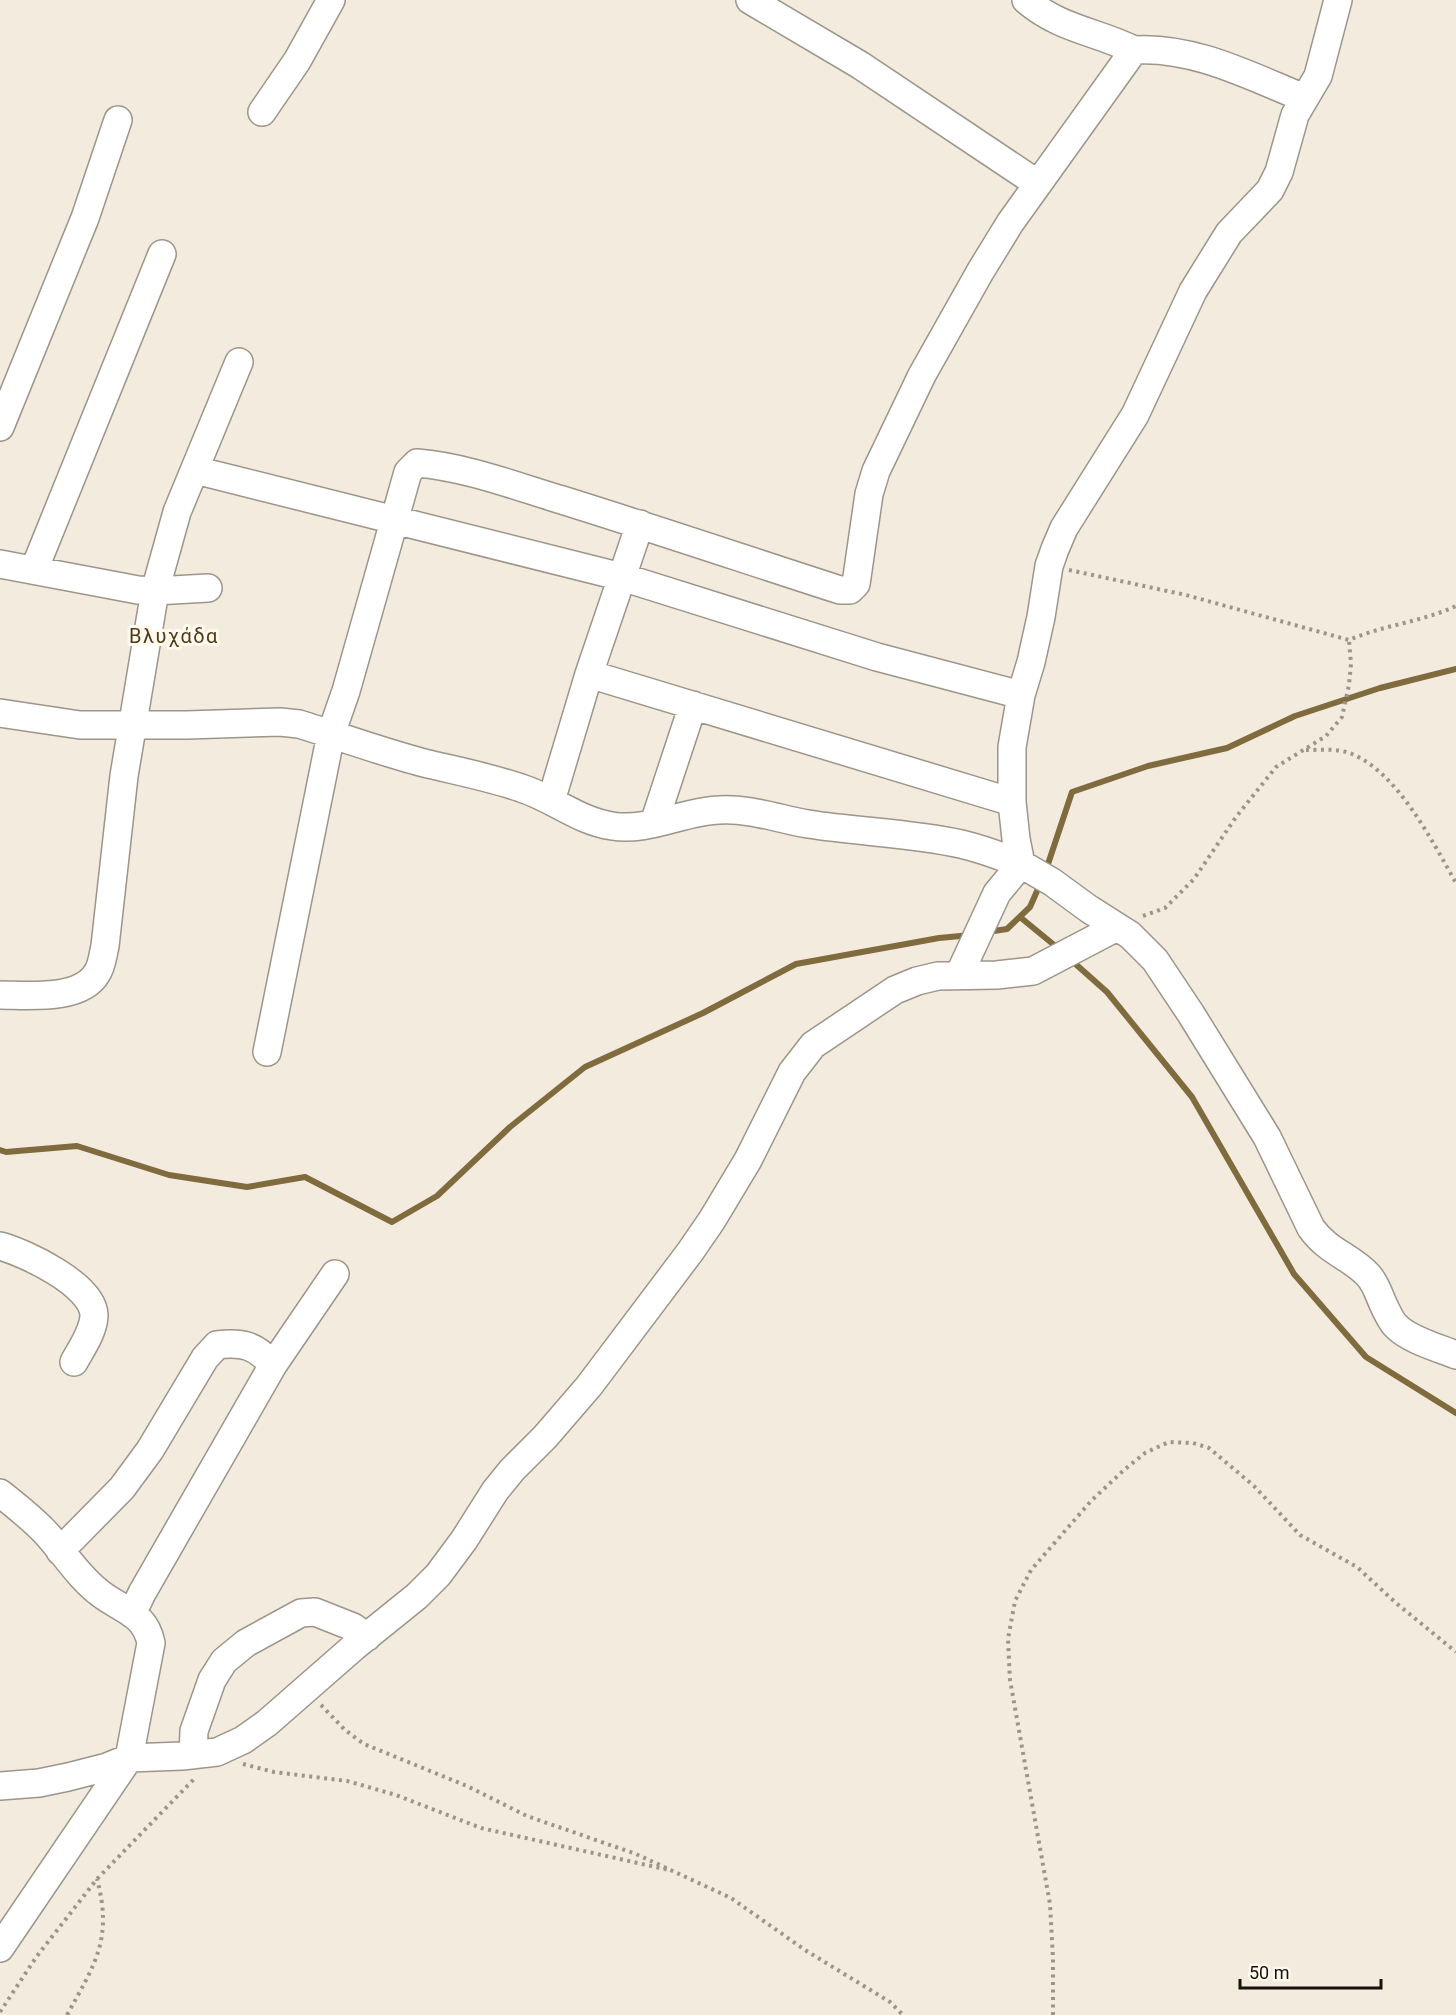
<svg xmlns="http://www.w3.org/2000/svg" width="1456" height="2015" font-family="Roboto,sans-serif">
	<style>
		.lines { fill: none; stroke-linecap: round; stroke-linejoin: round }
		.stream { stroke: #806b3f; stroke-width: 6 }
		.minor-casing { stroke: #9c9589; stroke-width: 30 }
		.path { stroke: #9b968c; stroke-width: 4; stroke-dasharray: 3 4.5; stroke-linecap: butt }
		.minor { stroke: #fff; stroke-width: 27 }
		.labels { text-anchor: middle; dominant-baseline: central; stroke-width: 6; stroke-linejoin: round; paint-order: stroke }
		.quarter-label { font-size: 20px; letter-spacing: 1.5px; fill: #4f3c16; stroke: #fff9ee }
	</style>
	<rect width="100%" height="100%" fill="#f3ebde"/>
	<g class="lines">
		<path class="stream" d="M1046,870L1072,792L1148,766L1227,748L1295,716L1380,688L1456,669
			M1020,917L1059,949
			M987,932L1007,929L1030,907L1041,882
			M1071,960L1107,992L1192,1097L1294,1274L1366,1357L1456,1413
			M0,1150L6,1152L77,1146L169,1175L247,1187L305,1177L392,1222L437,1196L510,1127L585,1067L703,1013L796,964L939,938L971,935"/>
		<defs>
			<path id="minor" d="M750,0L860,65L1038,184
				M1026,0C1060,29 1095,31 1134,50
				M1338,0L1318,76L1295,115L1279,172L1270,190L1229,233L1193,291L1135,415L1064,528L1055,549L1049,566L1041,617L1031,662L1021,695L1012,747V802L1016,839L1021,864L1052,882L1089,909L1130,935L1155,960L1191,1014L1267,1137L1311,1228C1328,1252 1350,1256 1368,1275C1377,1285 1379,1296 1385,1308C1388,1314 1392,1323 1397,1327C1410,1340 1439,1348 1456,1355
				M262,112L297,61L331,0
				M0,427L85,218L118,120
				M195,470L622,577L877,657L1021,695
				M0,564L138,590L155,591L208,588
				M34,570L162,254
				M589,674L1012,802
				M0,713L80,725H187L280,722L299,724C341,737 382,752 424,763C457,771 489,777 521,788C553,798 578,821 612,826C648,832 684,811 719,810C749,808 779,819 808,824C859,832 911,833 961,844C982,849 1001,856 1021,864L997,893L959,975
				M551,801L589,674L640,524
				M654,823L693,705
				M0,995C28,995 81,1001 97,973C102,966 103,954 105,946L124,776L155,591L177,512L239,362
				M267,1052L331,734L346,691L408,472L417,463C466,467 515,486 562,500C655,529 747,560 840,590H850L856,584L869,494L876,471L922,375L980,272L1010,223L1134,50C1193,46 1250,76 1304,98
				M0,1246C26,1253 93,1285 94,1315C94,1331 81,1349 74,1362
				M273,1365L335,1274
				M0,1493C14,1504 29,1516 42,1529C62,1549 77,1576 101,1594C122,1610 145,1613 151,1643L129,1758L0,1948
				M60,1551L122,1488L150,1450L205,1358L217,1345C243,1342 255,1345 273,1365L142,1593L132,1614
				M193,1755L194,1731L212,1680L224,1661L246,1643L301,1613L315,1612L353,1627L367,1637
				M0,1786L39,1783L68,1777L107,1767L129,1758L182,1756L217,1752L243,1740L267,1723L355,1646L417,1596L438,1575L464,1540L495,1491L512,1470L545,1437L589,1386L690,1252L712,1220L748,1160L792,1072L813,1045L895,990L917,981L938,976L997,975L1033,971L1117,927"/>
		</defs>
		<use href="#minor" class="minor-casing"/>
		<path class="path" d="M1069,570L1186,595L1349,640C1383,625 1422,622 1456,606
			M1306,750C1320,750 1338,748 1352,754C1398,773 1432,841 1456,883
			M1143,916L1165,908L1194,879L1236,817L1276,767L1326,736L1342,717L1349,685L1351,664L1349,640
			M321,1705L345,1730L364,1744L467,1786L527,1816L636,1854L731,1898L805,1950L890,2002L903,2015
			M243,1764L274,1772L347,1781L396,1795L481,1828L669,1870
			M0,2012L37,1956L97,1879L196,1777
			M67,2015C95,1964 113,1939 97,1879
			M1053,2015V1958L1050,1904L1010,1680L1008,1639L1015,1601L1031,1570L1091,1501L1124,1470L1145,1453L1169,1442L1193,1443L1209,1448L1254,1486L1300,1535L1357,1567L1396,1603L1456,1652"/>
		<use href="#minor" class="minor"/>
	</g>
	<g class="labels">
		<g class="quarter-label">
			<text x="174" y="636">Βλυχάδα</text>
		</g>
	</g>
	<path d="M1240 1979v9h141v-9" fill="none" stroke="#14120d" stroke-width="3"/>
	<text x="1249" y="1979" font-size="18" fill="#14120d" stroke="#fff9ee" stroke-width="4.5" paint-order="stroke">50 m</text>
</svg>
